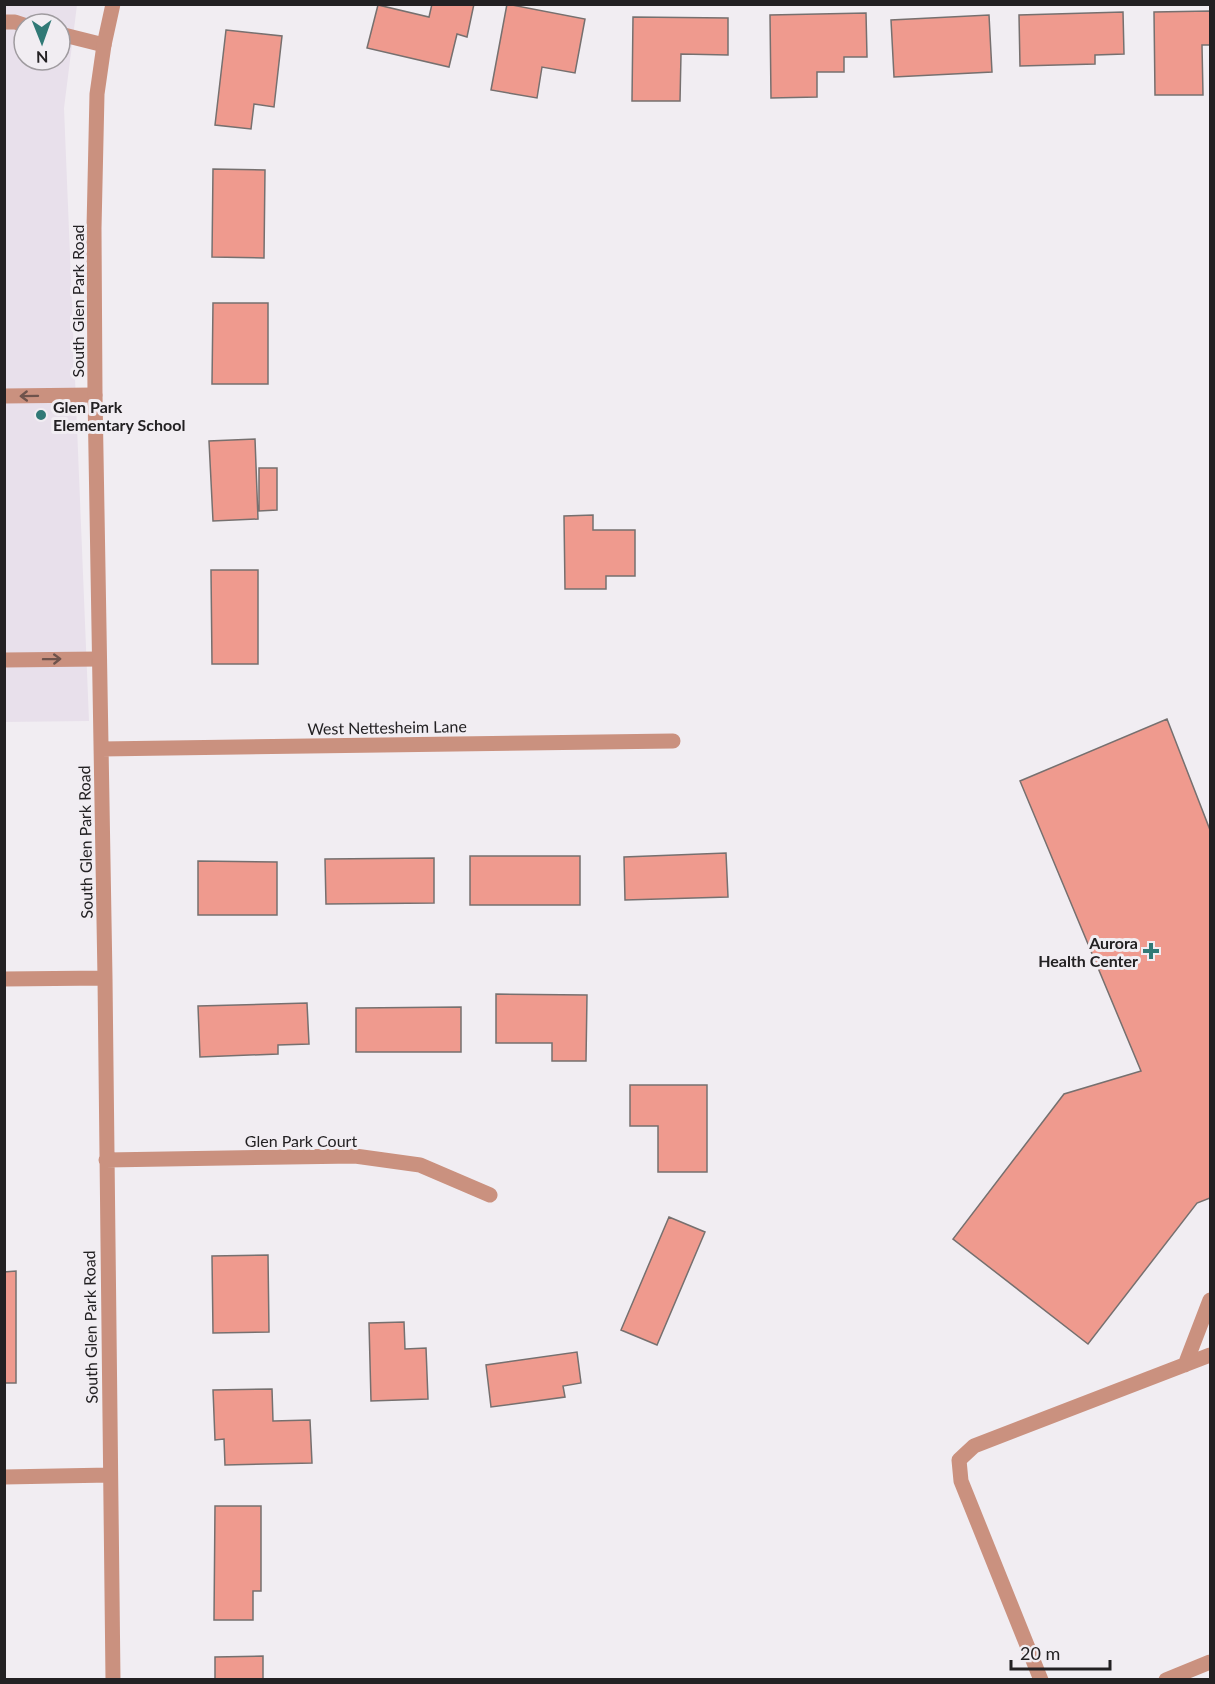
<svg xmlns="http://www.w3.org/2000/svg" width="1215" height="1684" font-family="Lato,sans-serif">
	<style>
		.built { fill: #e8e0eb; fill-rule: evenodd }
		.building { fill: #ef9a8e; stroke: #76706f; stroke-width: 1.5 }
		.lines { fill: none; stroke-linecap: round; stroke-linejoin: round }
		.service { stroke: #ca917f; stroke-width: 15 }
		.minor { stroke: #ca917f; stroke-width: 15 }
		.oneway { stroke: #6e534c }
		.poi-dot { fill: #307976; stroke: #f1edf2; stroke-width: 2 }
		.labels { text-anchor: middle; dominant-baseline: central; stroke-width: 6; stroke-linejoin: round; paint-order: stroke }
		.street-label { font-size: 16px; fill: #232123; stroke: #f1edf2 }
		.poi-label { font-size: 16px; font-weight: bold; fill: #232123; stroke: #f1edf2; text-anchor: start }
	</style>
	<rect width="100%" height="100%" fill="#f1edf2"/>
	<path class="built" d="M4,5H77L64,108L89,721L5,722ZM24,24H60V60H24Z"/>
	<path class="building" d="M432,4H474L467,37L457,34L449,67L367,48L378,5L429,17Z
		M507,4L585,19L575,73L542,67L537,98L491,90Z
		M1210,11V45H1202L1203,95H1155L1154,12Z
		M1123,12L1124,54L1095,55V64L1020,66L1019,15Z
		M866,13L867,57H844V72H817V97L771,98L770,15Z
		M989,15L992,72L894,77L891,20Z
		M633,17L728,18V55L681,54L680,101H632Z
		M226,30L282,36L274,107L254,104L251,129L215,125Z
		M213,169L265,170L264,258L212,257Z
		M213,303H268V384H212Z
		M255,439L258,519L213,521L209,441Z
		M259,468H277V510L259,511Z
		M593,515V530H635V576H606V589H565L564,516Z
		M211,570H258V664H212Z
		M1167,719L1210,830V1198L1197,1203L1088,1344L953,1239L1064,1094L1141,1071L1020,781Z
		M726,853L728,897L625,900L624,857Z
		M470,856H580V905H470Z
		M434,858V903L326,904L325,859Z
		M198,861L277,862V915H198Z
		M496,994L587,995L586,1061H552V1043H496Z
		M307,1003L309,1044L278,1045V1054L200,1057L198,1006Z
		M461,1007V1052H356V1008Z
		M630,1085H707V1172H658V1126H630Z
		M669,1217L705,1232L657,1345L621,1330Z
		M268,1255L269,1332L213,1333L212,1256Z
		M16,1271V1383H4V1272Z
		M404,1322L405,1349L426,1348L428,1399L371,1401L369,1323Z
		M577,1352L581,1383L563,1386L565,1397L491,1407L486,1365Z
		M272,1389L273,1421L310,1420L312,1463L225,1465L224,1439L215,1440L213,1390Z
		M215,1506H261V1591H253V1620H214Z
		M263,1656V1680H215V1657Z"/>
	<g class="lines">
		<path class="service" d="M4,22H15L24,25
			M60,34L104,45
			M4,396L95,395
			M4,660L99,659
			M1185,1365L1210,1300
			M1041,1680L961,1481L959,1460L974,1446L1210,1355
			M1166,1680L1210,1662"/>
		<path class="minor" d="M113,4L104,45L97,94L94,228L95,395L105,978L113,1680
			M101,749L673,741
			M4,979L105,978
			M106,1160L355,1156L420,1165L490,1195
			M4,1477L110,1475"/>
	</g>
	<defs><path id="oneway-shaft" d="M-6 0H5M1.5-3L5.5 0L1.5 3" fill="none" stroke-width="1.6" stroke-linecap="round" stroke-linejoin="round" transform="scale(1.5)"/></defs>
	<g class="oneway">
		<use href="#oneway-shaft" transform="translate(29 396) rotate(179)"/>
		<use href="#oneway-shaft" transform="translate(52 659) rotate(-1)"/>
	</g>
	<g class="poi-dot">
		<circle cx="41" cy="415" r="6"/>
		<path d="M1148 942h6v6h6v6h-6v6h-6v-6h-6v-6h6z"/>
	</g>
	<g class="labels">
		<g class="street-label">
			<text transform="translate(77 301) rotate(-90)">South Glen Park Road</text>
			<text transform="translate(387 727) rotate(-1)">West Nettesheim Lane</text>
			<text transform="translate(85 842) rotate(-91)">South Glen Park Road</text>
			<text x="301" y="1140">Glen Park Court</text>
			<text transform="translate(90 1327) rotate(-91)">South Glen Park Road</text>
		</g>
		<g class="poi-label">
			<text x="53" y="406">Glen Park<tspan x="53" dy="18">Elementary School</tspan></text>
			<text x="1138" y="942" text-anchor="end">Aurora<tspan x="1138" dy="18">Health Center</tspan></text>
		</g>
	</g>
	<rect width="1215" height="1684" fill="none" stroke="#232123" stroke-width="12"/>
	<g transform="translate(42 42) rotate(179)"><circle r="28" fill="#f1edf2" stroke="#9f9b9f" stroke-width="1.5"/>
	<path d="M0-4.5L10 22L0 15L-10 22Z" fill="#307976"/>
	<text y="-9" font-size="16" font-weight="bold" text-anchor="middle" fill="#232123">N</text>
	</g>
	<path d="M1011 1660v9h99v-9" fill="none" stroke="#232123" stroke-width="3"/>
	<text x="1020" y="1660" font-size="18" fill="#232123" stroke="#f1edf2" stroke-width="4.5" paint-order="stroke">20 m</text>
</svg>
